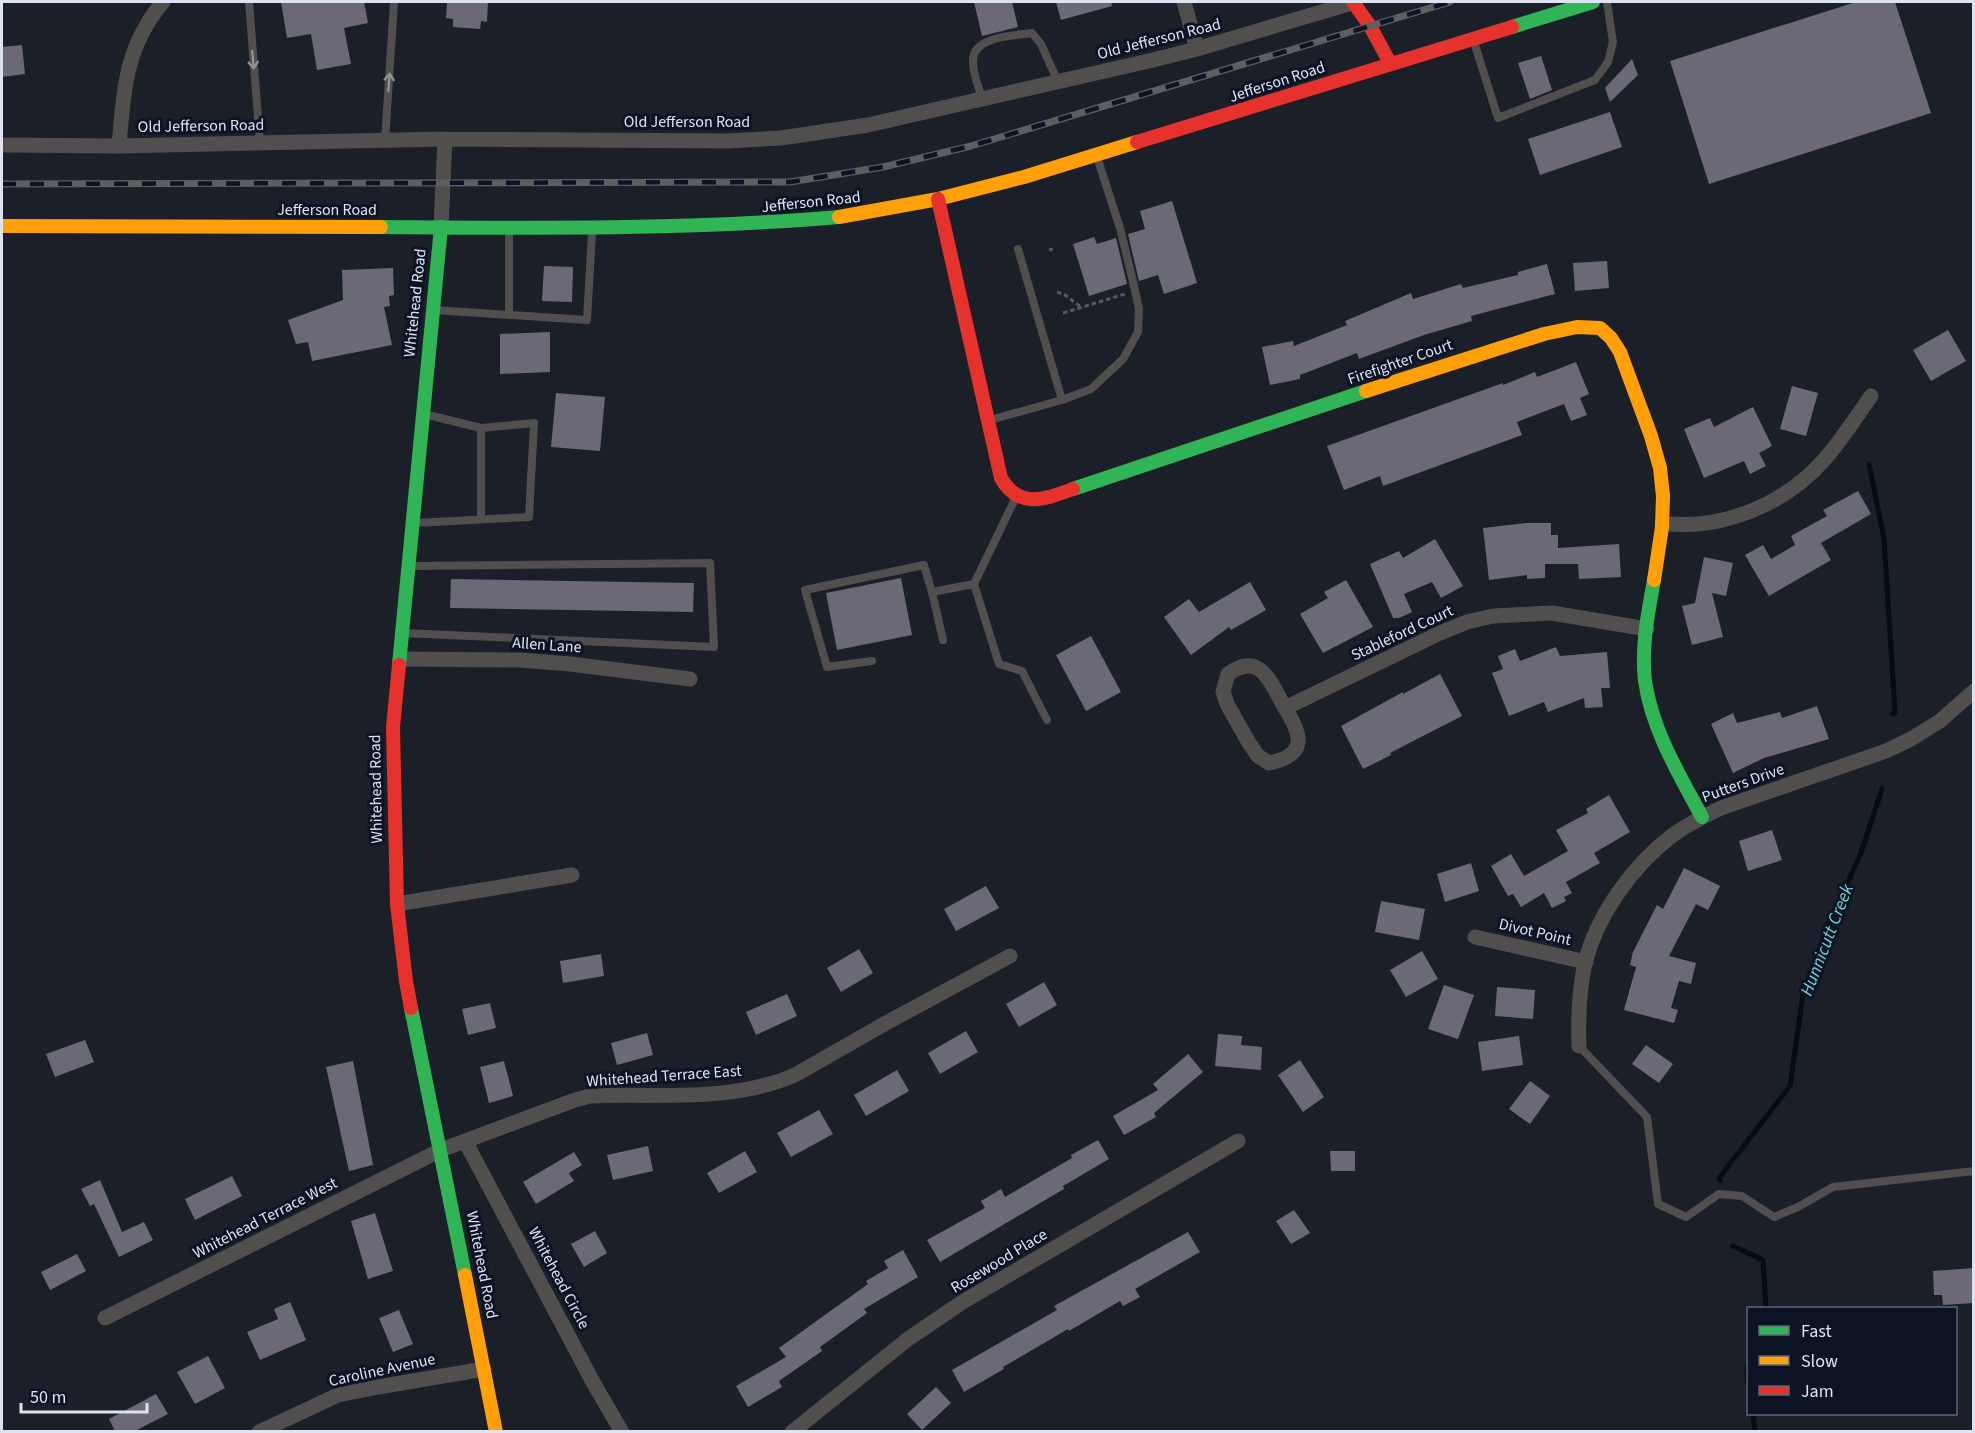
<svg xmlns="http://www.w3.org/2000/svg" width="1975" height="1433" font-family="'Source Sans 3',sans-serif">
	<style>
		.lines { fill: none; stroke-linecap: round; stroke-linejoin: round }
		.stream { stroke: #020e0f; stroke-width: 5 }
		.building { fill: #6b6976 }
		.path { stroke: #595959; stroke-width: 3; stroke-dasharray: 4.5 3; stroke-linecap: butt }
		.lane { stroke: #514f4d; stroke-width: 8 }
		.street { stroke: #514f4d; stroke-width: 15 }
		.fast { stroke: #30b455; stroke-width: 14 }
		.slow { stroke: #ff9f0a; stroke-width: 14 }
		.jam { stroke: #e5322d; stroke-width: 14 }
		.rail-casing { stroke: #5e5e60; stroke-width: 7 }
		.rail { stroke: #0c1324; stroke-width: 4.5; stroke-dasharray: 14; stroke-linecap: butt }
		.oneway { stroke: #909296 }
		.labels { text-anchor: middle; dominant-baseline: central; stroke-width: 6; stroke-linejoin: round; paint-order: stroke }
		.street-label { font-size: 16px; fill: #dde3f0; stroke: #0c1324 }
		.water-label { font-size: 18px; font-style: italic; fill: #71d5d9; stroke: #0c1324 }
	</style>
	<rect width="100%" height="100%" fill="#1b1f28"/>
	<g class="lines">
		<path class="stream" d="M1869,464L1884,539L1895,712L1893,714
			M1720,1180L1719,1178L1790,1086L1803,994L1829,923L1861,853L1882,789
			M1733,1246L1763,1260L1766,1308
			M1748,1366L1747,1371L1748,1385
			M1753,1414L1755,1432"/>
	</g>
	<path class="building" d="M281,2H364L368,23L344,28L351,64L317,70L311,34L287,38Z
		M447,2H488L487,22L481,21L480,29L453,27V19L446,18Z
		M974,2H1012L1018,27L982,36Z
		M1056,2H1111L1112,6L1061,20Z
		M1856,2H1895L1931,113L1709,184L1670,61Z
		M22,45L25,74L2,77V47Z
		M1541,56L1552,90L1530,99L1518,63Z
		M1632,59L1638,75L1610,102L1605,88Z
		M1610,112L1622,147L1540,175L1528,139Z
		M1172,201L1197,283L1164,294L1158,275L1139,281L1128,234L1145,229L1140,211Z
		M1094,237L1097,244L1116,238L1127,284L1089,296L1073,244Z
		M1607,261L1609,288L1575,291L1573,263Z
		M1547,264L1555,294L1471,316L1472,321L1424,335L1359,359L1357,353L1300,375V379L1270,385L1262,347L1293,341L1294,346L1347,325L1345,321L1411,293L1413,299L1461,284L1463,288L1518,275V272Z
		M544,266L573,267L572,302L542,301Z
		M393,268L394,295L389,296L390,306L384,307L392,345L312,361L308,342L296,344L288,320L343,300L342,270Z
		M1948,330L1966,361L1931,381L1913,350Z
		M550,332V372L500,374V334Z
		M1576,362L1589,394L1580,398L1587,415L1571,421L1564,404L1517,422L1522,435L1383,486L1380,476L1344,490L1327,446L1503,383V385L1535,372L1537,377Z
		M1792,386L1818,393L1806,436L1780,429Z
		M556,393L605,397L600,451L551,447Z
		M1753,407L1772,446L1759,453L1766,466L1750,474L1744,461L1704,478L1684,429L1710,418L1714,427Z
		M1858,491L1871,514L1821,543L1831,560L1769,596L1745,555L1763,545L1771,559L1795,545L1791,536L1827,516L1823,510Z
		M1527,523H1551V535H1558V548L1619,544L1621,577L1579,579L1578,564H1545V578L1527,579V575L1489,580L1483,528Z
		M1435,539L1463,586L1441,598L1432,582L1404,594L1412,612L1399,618H1393L1370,564L1399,551L1403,558Z
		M1704,557L1733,563L1726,596L1712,593L1723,637L1692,645L1682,606L1695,603Z
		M901,578L912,635L837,650L826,593Z
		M451,579L694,583L693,612L450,608Z
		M1346,580L1373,627L1323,653L1300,614L1328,598L1324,592Z
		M1250,582L1266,610L1231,630L1229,627L1191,655L1164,617L1189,599L1199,612Z
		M1091,636L1121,692L1086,711L1056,655Z
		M1556,647L1560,656L1607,652L1610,688H1601L1603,707L1585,708L1584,698L1548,712L1544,702L1509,716L1492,673L1503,669L1498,656L1515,649L1520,661Z
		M1440,674L1462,716L1390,753L1391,755L1363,769L1341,726L1403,692V694Z
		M1817,706L1829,739L1764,758L1733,773L1711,724L1733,713L1737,723L1780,712L1782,718Z
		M1609,795L1630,832L1594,853L1600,863L1566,882L1572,893L1564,897L1566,901L1552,908L1544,893L1521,907L1513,894L1508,896L1491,866L1511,854L1524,876L1568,851L1556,830L1588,813L1586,809Z
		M1772,830L1782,860L1748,871L1739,841Z
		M1471,863L1479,891L1445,902L1437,874Z
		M1684,868L1720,886L1708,910L1696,904L1669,956L1696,963L1691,984L1679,981L1671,1008L1678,1010L1674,1023L1624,1010L1636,967L1630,965L1633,952L1657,905L1663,909Z
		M986,886L999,908L956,931L944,909Z
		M1381,901L1425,909L1419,940L1375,932Z
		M859,949L873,973L841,992L827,968Z
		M1422,951L1438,979L1406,997L1390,970Z
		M601,954L604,976L563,983L560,961Z
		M1044,982L1057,1005L1019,1027L1006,1004Z
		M1444,985L1474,995L1458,1039L1428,1029Z
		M1497,987L1535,990L1533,1019L1495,1016Z
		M787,994L797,1016L756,1035L746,1012Z
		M490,1003L496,1028L468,1035L462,1009Z
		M966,1031L978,1052L940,1074L928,1053Z
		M647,1033L653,1055L617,1065L611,1043Z
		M1218,1034L1242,1036L1241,1045L1262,1047L1261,1070L1215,1066Z
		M1519,1036L1523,1065L1482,1071L1478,1042Z
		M85,1040L94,1062L55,1077L46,1054Z
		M1646,1045L1673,1064L1659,1083L1632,1064Z
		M1188,1054L1203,1072L1154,1113L1156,1117L1124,1135L1113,1116L1158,1090L1153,1084Z
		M1300,1060L1324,1097L1303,1112L1278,1075Z
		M353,1061L373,1165L349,1171L326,1067Z
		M504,1061L513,1096L489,1103L480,1067Z
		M897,1070L909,1091L866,1116L854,1095Z
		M1530,1081L1550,1096L1530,1124L1509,1109Z
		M819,1110L833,1134L791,1157L777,1133Z
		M1098,1140L1109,1159L1063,1186L1064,1189L940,1262L927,1240L985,1208L981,1201L1001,1189L1005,1197L1072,1158L1071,1155Z
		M648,1146L653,1171L613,1180L607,1155Z
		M745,1151L757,1172L719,1193L707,1173Z
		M1330,1151H1355V1171H1331Z
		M574,1152L582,1165L569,1173L574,1181L536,1204L523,1182Z
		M232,1176L242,1196L195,1220L185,1199Z
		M100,1180L122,1232L144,1222L153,1240L119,1257L94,1204L90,1206L81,1189Z
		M1294,1210L1310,1233L1291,1244L1276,1221Z
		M375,1213L393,1271L368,1279L351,1221Z
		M595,1231L607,1253L584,1267L571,1244Z
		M1188,1232L1200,1252L1135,1289L1140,1297L1123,1306L1120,1301L1069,1331L1068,1329L1003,1367L1004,1369L964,1392L952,1370L1057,1310L1054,1306Z
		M903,1250L918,1277L864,1309L867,1313L820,1347L822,1351L779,1381L782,1387L748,1407L736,1386L786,1357L779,1348L868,1284L866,1281L888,1268L884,1261Z
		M77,1254L86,1271L50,1290L41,1272Z
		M1974,1268V1303L1943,1305L1942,1295H1934L1933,1271Z
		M290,1302L306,1340L260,1360L247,1332L278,1319L274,1309Z
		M399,1310L413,1344L393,1352L379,1318Z
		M208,1356L225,1388L195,1404L177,1372Z
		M936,1387L951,1403L922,1430L907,1414Z
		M156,1394L168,1414L135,1431H115L109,1419Z"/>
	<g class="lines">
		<path class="path" d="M1049,250L1053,249
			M1057,292L1065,295L1081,307
			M1063,313L1125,294"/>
		<path class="lane" d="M249,2L260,143
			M1474,42L1498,118L1595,80L1608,62L1613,42L1607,2
			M982,99C979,88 973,74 973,62C972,36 1013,36 1032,33L1041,44L1058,82
			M385,141L394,2
			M509,232V315
			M434,310L587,320L592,233
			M1062,400L1091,389L1123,359L1138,332L1139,309L1135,290L1120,228L1098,160
			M424,414L481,428V519
			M990,420L1062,400L1018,249
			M1015,499L974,584L999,664L1022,671L1047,720
			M414,523L529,517L534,423L481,428
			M932,592L943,640
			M402,633L714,647L710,563L410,566
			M872,661L827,667L805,590L924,565L932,592L974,584
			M1579,1046L1647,1117L1658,1204L1686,1217L1719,1194L1742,1196L1774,1217L1798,1207L1833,1187L1974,1171"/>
		<path class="street" d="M1184,2L1197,49
			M2,145L119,146L445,139L728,141L781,138L868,125L1153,60L1197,49L1355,2
			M119,146C124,90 125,47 163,2
			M441,227L445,139
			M1662,524C1674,524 1687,525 1699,524C1747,519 1792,496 1824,460C1842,440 1856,417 1871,396
			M400,659L520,660L570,664L690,679
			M1285,708C1302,735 1308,755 1269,763L1258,756L1249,743L1227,704L1223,691L1228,674C1261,650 1271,684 1285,708L1440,633L1467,622L1493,616L1552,613L1647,629
			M397,904L572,875
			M1475,937L1586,962
			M1579,1046C1578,1018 1579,990 1585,963C1597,915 1633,865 1673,835C1688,824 1704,816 1721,808L1886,751L1911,739L1940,721L1974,691
			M465,1141L594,1384L622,1432
			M105,1318L441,1150L575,1100L590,1096C658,1093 731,1103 795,1075L886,1023L1010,956
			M259,1432L338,1395L378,1387L484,1369
			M792,1432L908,1339L964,1301L1238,1141"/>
		<path class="fast" d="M1512,27L1593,2
			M381,227C534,228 687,230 839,217
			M1073,489L1366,391
			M1654,580C1648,613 1641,648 1645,681C1652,730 1679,774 1702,817
			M399,665L441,227
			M411,1008L465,1275"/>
		<path class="slow" d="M839,217L938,199L1024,177L1137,142
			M2,226L381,227
			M1366,391L1544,334L1577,327L1600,328L1611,338L1620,352L1651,436L1660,468L1663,496L1662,527L1654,580
			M465,1275L496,1432"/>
		<path class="jam" d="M1353,2L1370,26L1390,63
			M1137,142L1512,27
			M938,199L1001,478C1019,510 1045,499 1073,489
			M399,665L393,727L397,904L406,981L411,1008"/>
		<defs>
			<path id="rail" d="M2,184L790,182L883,167L971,146L1450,2"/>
		</defs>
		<use href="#rail" class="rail-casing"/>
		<use href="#rail" class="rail"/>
	</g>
	<defs><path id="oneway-shaft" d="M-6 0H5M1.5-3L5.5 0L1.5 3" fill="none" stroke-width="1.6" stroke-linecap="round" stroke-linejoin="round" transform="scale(1.5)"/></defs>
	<g class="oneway">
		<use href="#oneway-shaft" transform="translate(253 60) rotate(85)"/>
		<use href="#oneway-shaft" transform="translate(389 82) rotate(-86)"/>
	</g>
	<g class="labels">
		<g class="street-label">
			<text transform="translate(1159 39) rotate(-14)">Old Jefferson Road</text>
			<text transform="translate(1277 82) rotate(-18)">Jefferson Road</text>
			<text x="687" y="122">Old Jefferson Road</text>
			<text transform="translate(201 126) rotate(-1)">Old Jefferson Road</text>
			<text transform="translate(811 202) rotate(-6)">Jefferson Road</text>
			<text x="327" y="210">Jefferson Road</text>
			<text transform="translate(415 303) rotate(-84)">Whitehead Road</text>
			<text transform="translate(1400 362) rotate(-19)">Firefighter Court</text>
			<text transform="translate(1402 633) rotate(-25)">Stableford Court</text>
			<text transform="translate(547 645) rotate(4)">Allen Lane</text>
			<text transform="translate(1743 783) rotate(-20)">Putters Drive</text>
			<text transform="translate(376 789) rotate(-91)">Whitehead Road</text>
			<text transform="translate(1535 932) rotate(13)">Divot Point</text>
			<text transform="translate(664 1076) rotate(-4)">Whitehead Terrace East</text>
			<text transform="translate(265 1218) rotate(-27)">Whitehead Terrace West</text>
			<text transform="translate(999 1261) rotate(-31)">Rosewood Place</text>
			<text transform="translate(482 1265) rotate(79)">Whitehead Road</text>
			<text transform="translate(559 1278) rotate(62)">Whitehead Circle</text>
			<text transform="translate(382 1370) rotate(-12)">Caroline Avenue</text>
		</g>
		<g class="water-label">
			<text transform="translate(1827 940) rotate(-69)">Hunnicutt Creek</text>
		</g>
	</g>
	<rect width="1975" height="1433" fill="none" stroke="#dde3f0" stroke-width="6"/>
	<rect x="1747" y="1307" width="210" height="108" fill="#0c1324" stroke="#606676" stroke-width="1.5"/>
	<rect x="1759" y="1326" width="30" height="9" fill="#30b455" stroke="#606676" stroke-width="1.5"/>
	<text x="1801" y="1337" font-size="18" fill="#dde3f0">Fast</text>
	<rect x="1759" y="1356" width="30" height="9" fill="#ff9f0a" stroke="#606676" stroke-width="1.5"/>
	<text x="1801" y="1367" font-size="18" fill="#dde3f0">Slow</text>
	<rect x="1759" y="1386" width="30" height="9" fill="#e5322d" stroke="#606676" stroke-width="1.5"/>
	<text x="1801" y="1397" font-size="18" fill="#dde3f0">Jam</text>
	<path d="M21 1403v9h126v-9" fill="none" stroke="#dde3f0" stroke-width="3"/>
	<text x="30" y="1403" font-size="18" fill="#dde3f0" stroke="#0c1324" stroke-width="4.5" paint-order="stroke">50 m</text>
</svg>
